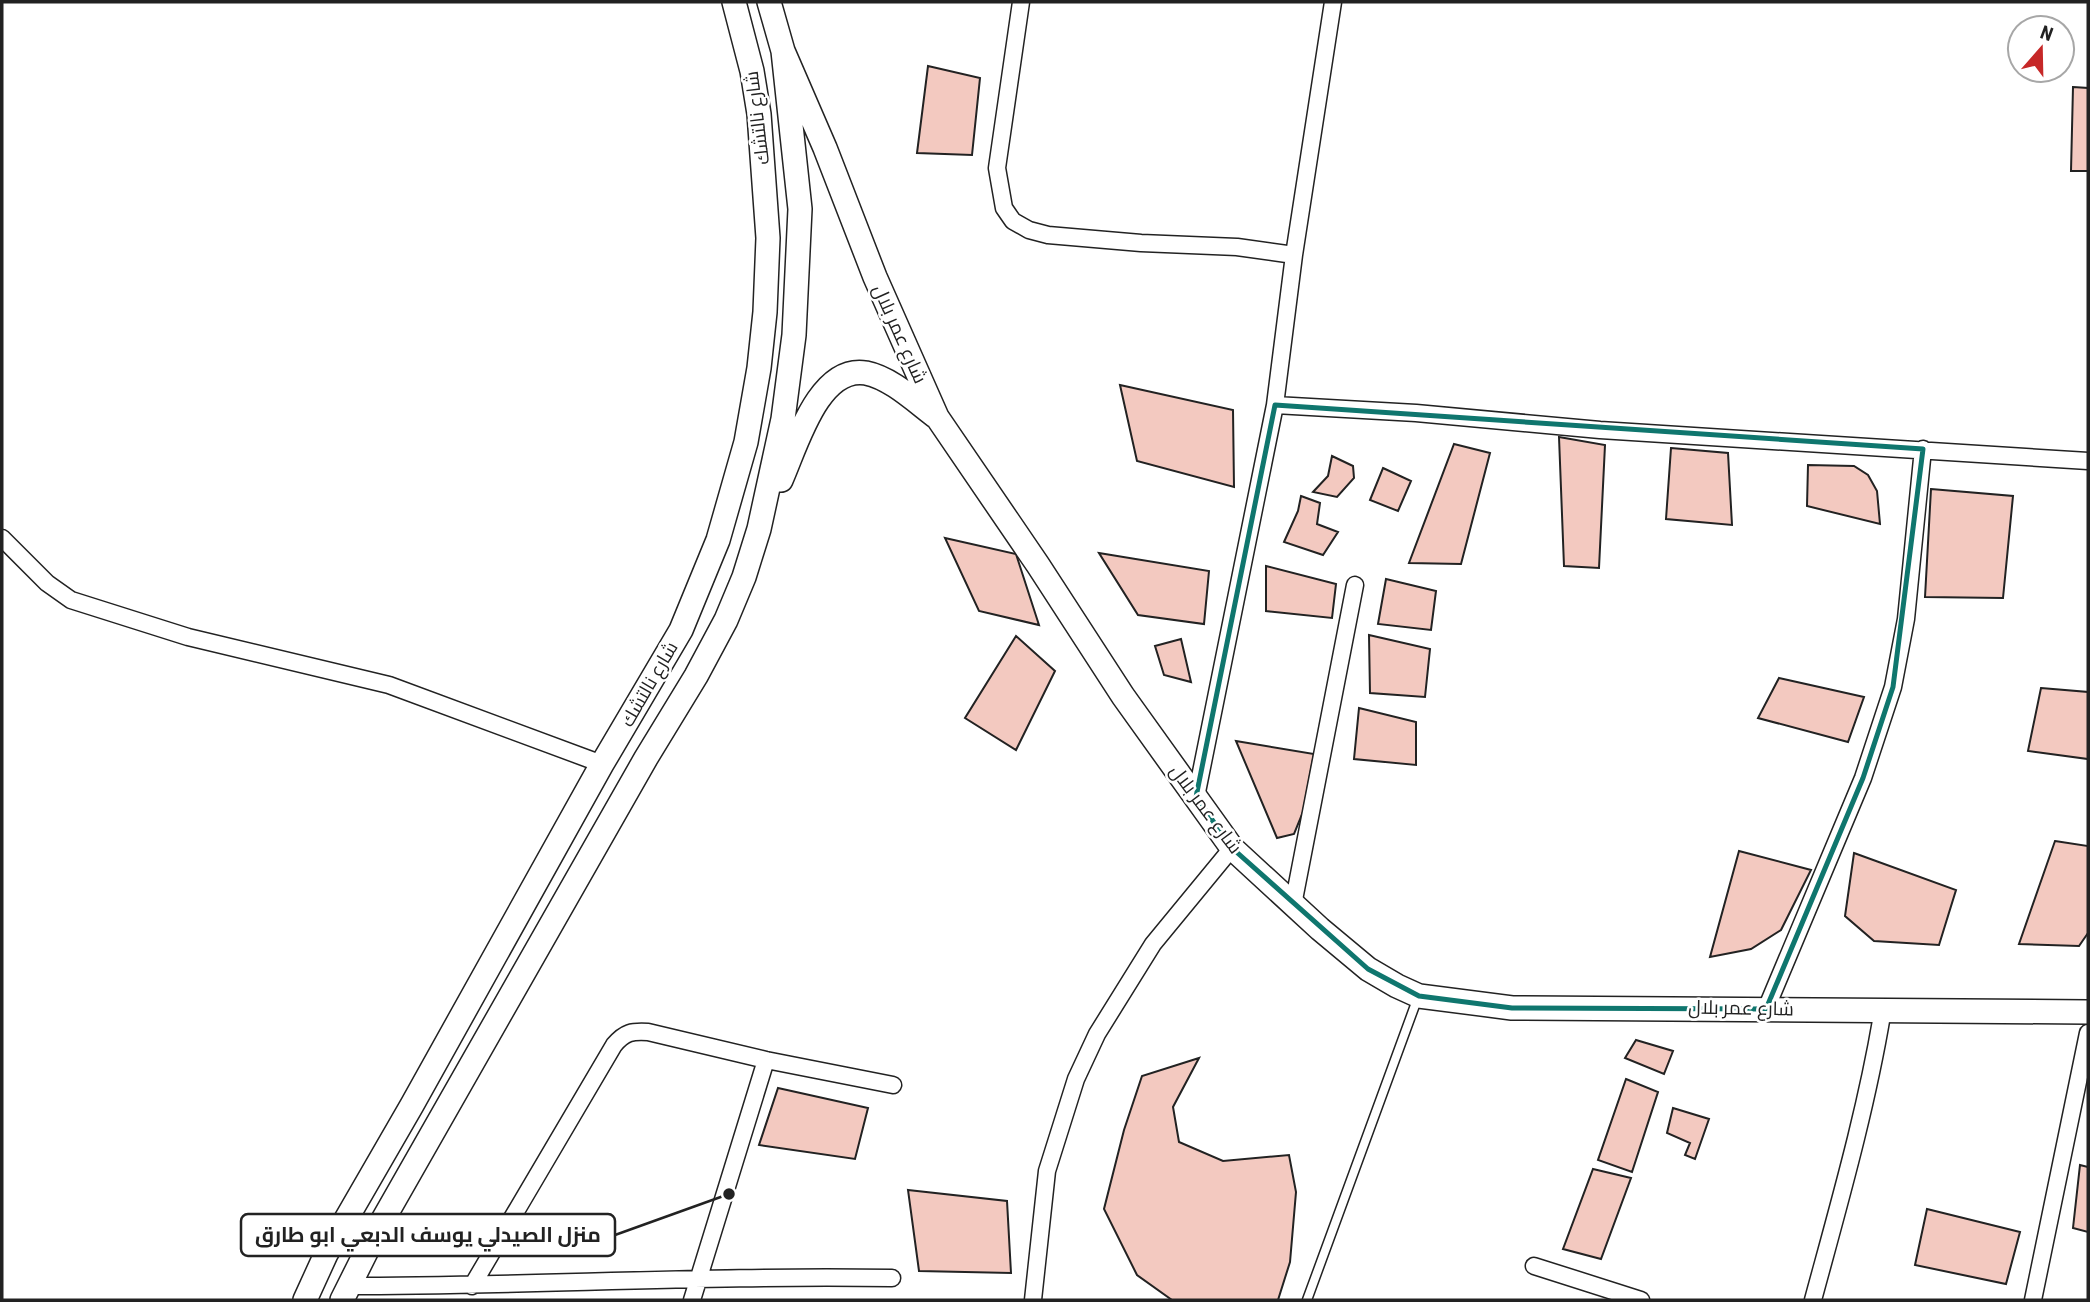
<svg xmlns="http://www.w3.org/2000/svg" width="2090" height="1302" font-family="'Roboto Condensed',Cairo,sans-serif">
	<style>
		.building { fill: #f3c9c0; stroke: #222; stroke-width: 2 }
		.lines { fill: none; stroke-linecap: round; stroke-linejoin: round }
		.lane-casing { stroke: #222; stroke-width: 11 }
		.street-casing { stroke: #222; stroke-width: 19 }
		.secondary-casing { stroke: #222; stroke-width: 26 }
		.lane { stroke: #fff; stroke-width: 8 }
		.street { stroke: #fff; stroke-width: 16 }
		.secondary { stroke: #fff; stroke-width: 23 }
		.marked { fill: none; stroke: #0f766e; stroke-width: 5; stroke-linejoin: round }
		.labels { text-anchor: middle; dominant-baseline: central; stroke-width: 5; stroke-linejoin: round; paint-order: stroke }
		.street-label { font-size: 19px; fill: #222; stroke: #fff }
		.leader { fill: none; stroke: #222; stroke-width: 2.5 }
		.callout-dot { fill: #222; stroke: #fff; stroke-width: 2.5 }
		.callout { fill: #fff; stroke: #222; stroke-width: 2.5 }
		.callout-label { font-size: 21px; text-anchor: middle; font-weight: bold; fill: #222 }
	</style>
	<rect width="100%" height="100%" fill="#fff"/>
	<path class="building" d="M928,66L980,78L972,155L917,153Z
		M2073,87L2088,88V171H2071Z
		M1120,385L1233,410L1234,487L1137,461Z
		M1559,437L1605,445L1599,568L1564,566Z
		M1454,444L1490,453L1461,564L1409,563Z
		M1671,448L1728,453L1732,525L1666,519Z
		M1332,456L1353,466L1354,478L1337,497L1313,492L1328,476Z
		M1808,465L1854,466L1868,475L1877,491L1880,524L1807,506Z
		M1383,468L1411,481L1398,511L1370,500Z
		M1931,489L2013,496L2003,598L1925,597Z
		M1301,496L1320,503L1317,524L1338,532L1323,555L1284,542L1298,511Z
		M945,538L1016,554L1039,625L979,611Z
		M1099,553L1209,571L1204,624L1138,615Z
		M1266,566L1336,584L1332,618L1266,611Z
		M1386,579L1436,591L1431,630L1378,624Z
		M1369,635L1430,649L1425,697L1370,693Z
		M1016,636L1055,671L1016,750L965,718Z
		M1181,639L1191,682L1164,675L1155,646Z
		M1779,678L1864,697L1848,742L1758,718Z
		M2041,688L2088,692V759L2028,751Z
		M1359,708L1416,722V765L1354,759Z
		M1236,741L1314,754L1303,812L1294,834L1277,838Z
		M2055,841L2088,846V933L2079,946L2019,944Z
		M1739,851L1811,870L1781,930L1751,949L1710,957Z
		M1854,853L1956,890L1939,945L1874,941L1845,916Z
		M1636,1040L1673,1051L1664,1074L1625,1058Z
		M1199,1058L1173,1107L1179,1142L1223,1161L1289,1155L1296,1192L1290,1262L1278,1300H1172L1137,1275L1104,1209L1124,1130L1142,1076Z
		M1626,1079L1658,1092L1632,1172L1598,1160Z
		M778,1088L868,1108L855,1159L759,1145Z
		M1673,1108L1709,1119L1695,1159L1685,1155L1690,1143L1667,1133Z
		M2080,1165L2088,1167V1232L2073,1228Z
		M1593,1169L1631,1178L1601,1259L1563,1249Z
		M908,1190L1007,1201L1011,1273L919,1271Z
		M1927,1209L2020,1232L2006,1284L1915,1265Z"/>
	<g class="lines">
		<defs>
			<path id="lane" d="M1307,1300L1418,997"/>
			<path id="street" d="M1021,2L997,168L1004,208L1013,221L1029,230L1048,235L1141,243L1237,247L1294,255L1275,405
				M1294,255L1333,2
				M2,538L47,583L71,600L188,637L389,685L602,764
				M1196,797L1275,405L1416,413L1600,430L2088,461
				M1293,905L1355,585
				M1766,1009L1863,778L1893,687L1906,619L1923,449
				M1534,1266L1641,1300
				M347,1286C529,1286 710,1275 892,1278
				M472,1286L614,1045C625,1032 632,1031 648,1032L766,1060L893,1085
				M692,1300L766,1060
				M1033,1300L1047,1171L1076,1079L1097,1034L1153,944L1232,848
				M1813,1300C1839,1204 1867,1107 1883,1009
				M2033,1300L2088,1033"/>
			<path id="secondary" d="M783,51L825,148L875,277L937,417L1038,565L1123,696L1232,848L1320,929L1368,969L1397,986L1419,996L1512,1008L2088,1012
				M781,480C796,447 818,365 866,373C891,378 915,401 935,416
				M305,1300L326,1254L412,1105L602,764L681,630L718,540L746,442L759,368L765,312L768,238L759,114L752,71L734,2
				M342,1300L376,1232L646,758L696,676L726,620L744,577L759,529L783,419L794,335L800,209L783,51L769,2"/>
		</defs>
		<use href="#lane" class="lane-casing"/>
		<use href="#street" class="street-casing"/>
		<use href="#secondary" class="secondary-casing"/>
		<use href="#lane" class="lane"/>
		<use href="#street" class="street"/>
		<use href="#secondary" class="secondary"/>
	</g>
	<path class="marked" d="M1275,405L1923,449L1893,687L1863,778L1766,1009L1512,1008L1419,996L1368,969L1232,848L1196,797Z"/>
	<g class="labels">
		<g class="street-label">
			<text transform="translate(757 118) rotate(-97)">شارع نالتشك</text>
			<text transform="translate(900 334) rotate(66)">شارع عمر بلال</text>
			<text transform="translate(649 684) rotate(-60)">شارع نالتشك</text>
			<text transform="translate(1206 809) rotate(53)">شارع عمر بلال</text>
			<text transform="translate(1741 1008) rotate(1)">شارع عمر بلال</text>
		</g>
	</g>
	<path class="leader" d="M729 1194L615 1235"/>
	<circle class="callout-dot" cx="729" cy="1194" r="7"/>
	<rect class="callout" x="241" y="1214" width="374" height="42" rx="7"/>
	<g class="callout-label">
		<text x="428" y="1242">منزل الصيدلي يوسف الدبعي ابو طارق</text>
	</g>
	<rect width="2090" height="1302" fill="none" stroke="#222222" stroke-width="7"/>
	<g transform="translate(2041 49) rotate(20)"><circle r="33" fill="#ffffff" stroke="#a7a7a7" stroke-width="2"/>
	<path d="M0-5L12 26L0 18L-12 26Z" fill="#c62828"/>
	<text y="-10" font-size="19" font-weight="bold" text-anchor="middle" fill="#222222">N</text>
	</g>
</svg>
